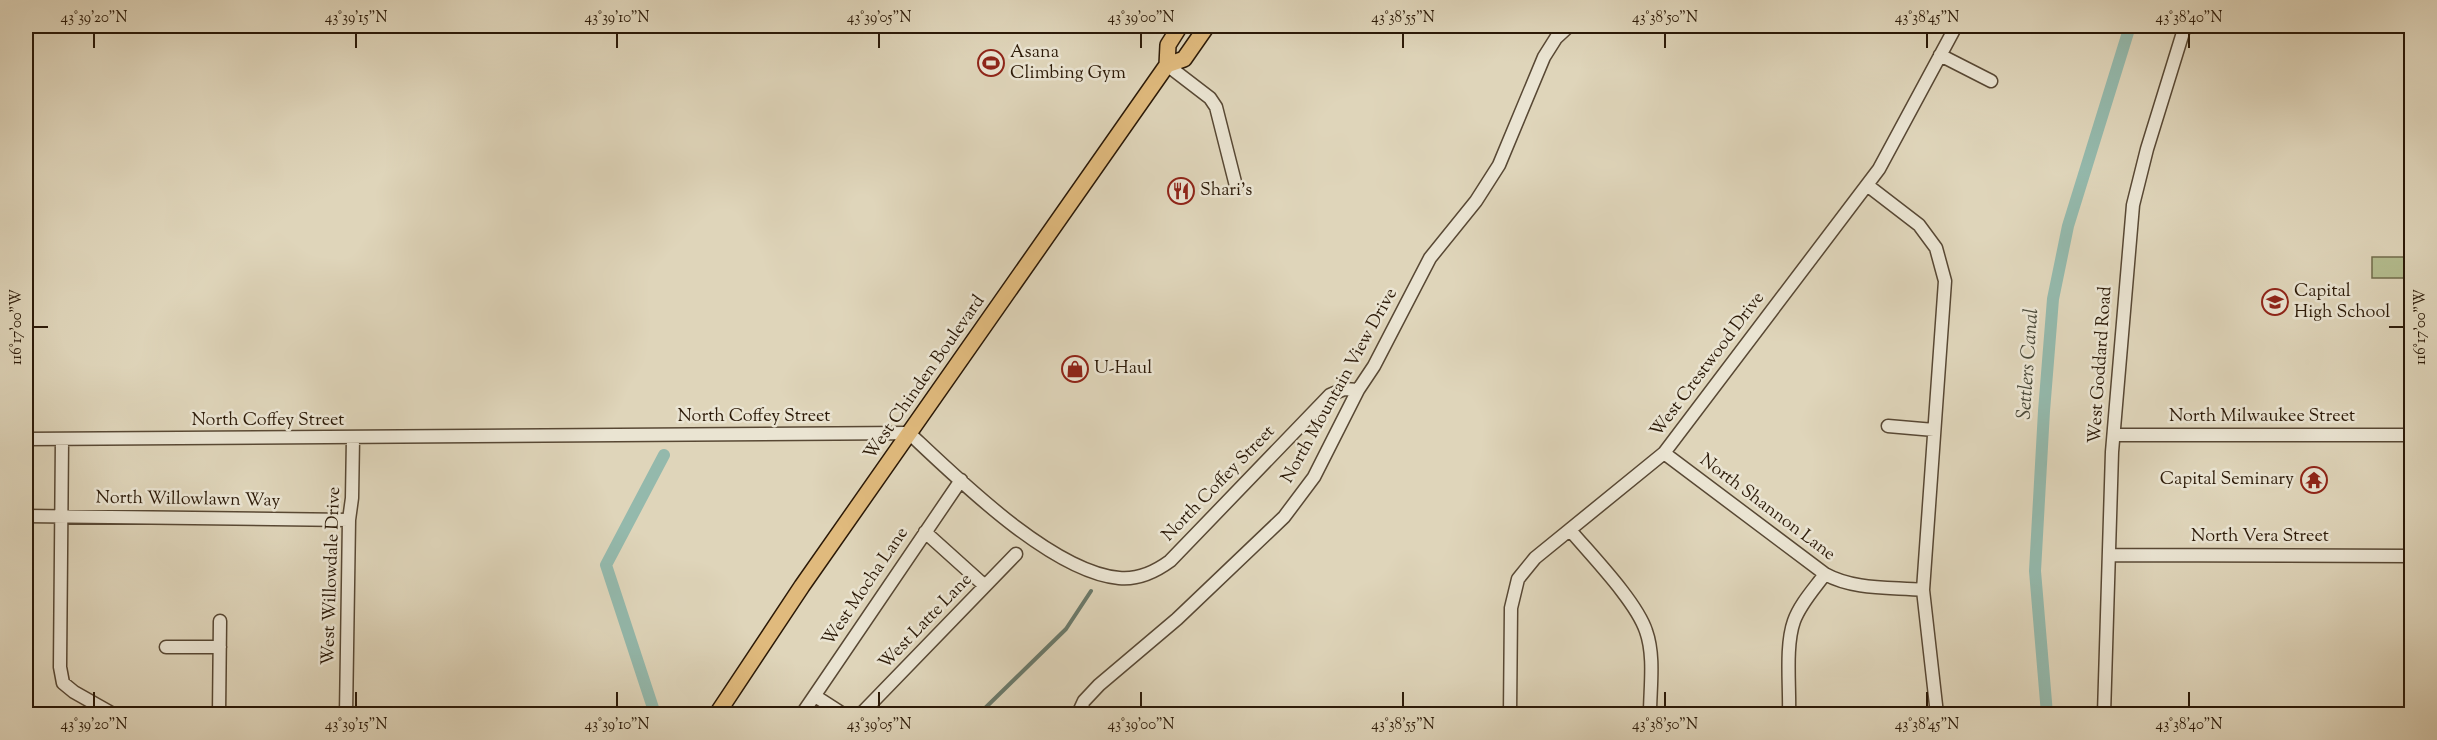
<svg xmlns="http://www.w3.org/2000/svg" width="2437" height="740" font-family="'Sorts Mill Goudy',serif">
	<style>
		.green { fill: #b4bd8f; stroke: #706b4b; stroke-width: 1.5 }
		.lines { fill: none; stroke-linecap: round; stroke-linejoin: round }
		.stream { stroke: #6a796a; stroke-width: 4 }
		.canal { stroke: #94b9ac; stroke-width: 12 }
		.minor-casing { stroke: #584834; stroke-width: 15 }
		.major-casing { stroke: #2b1907; stroke-width: 18 }
		.minor { stroke: #eae4d2; stroke-width: 12 }
		.major { stroke: #e0ba7d; stroke-width: 15 }
		.ticks { fill: none; stroke: #2b1907; stroke-width: 2 }
		.labels { text-anchor: middle; dominant-baseline: central; stroke-width: 5; stroke-linejoin: round; paint-order: stroke }
		.poi-label { font-size: 18px; fill: #2b1907; stroke: #eae4d2; text-anchor: start }
		.street-label { font-size: 18px; fill: #2b1907; stroke: #eae4d2 }
		.water-label { font-size: 20px; font-style: italic; fill: #4a4939; stroke: #eae4d2 }
		.neatline { fill: none; stroke: #2b1907; stroke-width: 2 }
		.ticks-label { font-size: 15px; text-anchor: middle; fill: #2b1907 }
	</style>
	<rect width="100%" height="100%" fill="#dfd5ba"/>
	<filter id="stains"><feTurbulence type="fractalNoise" baseFrequency=".00333" numOctaves="4"/><feColorMatrix values="0 0 0 0 .2 0 0 0 0 .09 0 0 0 0 .02 0 0 0 .5 -.17"/></filter>
	<radialGradient id="worn" r=".72"><stop offset=".6" stop-color="#630" stop-opacity="0"/><stop offset="1" stop-color="#630" stop-opacity=".3"/></radialGradient>
	<path class="green" d="M2372,257H2408V278H2372Z"/>
	<g class="lines">
		<path class="stream" d="M979,714L1066,629L1091,591"/>
		<path class="canal" d="M655,714L606,565L664,455
			M2047,714L2035,571L2044,411L2053,299L2068,226L2130,26"/>
		<defs>
			<path id="minor" d="M1940,55L1991,81
				M1167,65L1210,98L1216,107L1236,186
				M1867,185L1919,225L1936,248L1945,281L1923,590L1937,714
				M1888,426L1934,430
				M2114,435H2412
				M26,439L909,433C958,479 1052,572 1119,578C1139,580 1155,572 1170,561L1330,395L1344,389L1358,390
				M62,439L60,667L63,683L74,692L113,714
				M1664,453L1825,574C1854,590 1890,587 1923,590
				M26,516L349,520
				M1570,530C1591,555 1636,601 1646,631C1655,656 1650,688 1650,714
				M925,532L985,586
				M2109,555L2412,556
				M166,647H220
				M815,696L843,714
				M219,714L220,621
				M346,714L349,520L352,498L353,438
				M802,714L961,480
				M861,714L1016,554
				M1078,714L1084,701L1099,685L1177,619L1284,517L1314,477L1358,390L1374,366L1430,258L1476,201L1499,165L1544,57L1556,38L1569,26
				M1510,714L1511,608L1518,579L1535,558L1664,453L1879,169L1956,26
				M1789,714C1790,687 1785,646 1794,621C1800,604 1814,589 1825,574
				M2104,714L2112,452L2133,205L2147,149L2185,26"/>
			<path id="major" d="M1167,65L1184,59L1207,26
				M717,714L802,586L1167,65L1168,45L1180,26"/>
		</defs>
		<use href="#minor" class="minor-casing"/>
		<use href="#major" class="major-casing"/>
		<use href="#minor" class="minor"/>
		<use href="#major" class="major"/>
	</g>
	<path class="ticks" d="M94,33V48M356,33V48M617,33V48M879,33V48M1141,33V48M1403,33V48M1665,33V48M1927,33V48M2189,33V48M33,327H48M2389,327H2404M94,692V707M356,692V707M617,692V707M879,692V707M1141,692V707M1403,692V707M1665,692V707M1927,692V707M2189,692V707"/>
	<defs>
		<symbol id="stadium-ring" viewBox="-11 -11 22 22"><circle r="9.5" fill="#eae4d2" stroke="#8f2418" stroke-width="1.5"/><path d="M0-5a6.5 5 0 1 0 0 10a6.5 5 0 1 0 0-10ZM-3.5-1.8h7v3.6h-7Z" fill="#8f2418"/></symbol>
		<symbol id="restaurant-ring" viewBox="-11 -11 22 22"><circle r="9.5" fill="#eae4d2" stroke="#8f2418" stroke-width="1.5"/><path d="M-5-6h1v4h1v-4h1v4h1v-4h1v5L-1.5 .5V6h-2V.5L-5-1ZM5-6V6H3V1.5H1.5Q1.5-4 5-6Z" fill="#8f2418"/></symbol>
		<symbol id="school-ring" viewBox="-11 -11 22 22"><circle r="9.5" fill="#eae4d2" stroke="#8f2418" stroke-width="1.5"/><path d="M0-5L7-2L0 1L-7-2ZM-4 1L0 2.5L4 1V4Q0 6-4 4Z" fill="#8f2418"/></symbol>
		<symbol id="shop-ring" viewBox="-11 -11 22 22"><circle r="9.5" fill="#eae4d2" stroke="#8f2418" stroke-width="1.5"/><path d="M-5-2.5h2.3a2.7 3.5 0 0 1 5.4 0H5L5.5 6h-11ZM-1.5-2.5h3a1.5 2.3 0 0 0-3 0Z" fill="#8f2418"/></symbol>
		<symbol id="temple-ring" viewBox="-11 -11 22 22"><circle r="9.5" fill="#eae4d2" stroke="#8f2418" stroke-width="1.5"/><path d="M0-6L5-2H3V0L6.5 2.5H4V6H1.5V3h-3V6H-4V2.5H-6.5L-3 0V-2H-5Z" fill="#8f2418"/></symbol>
	</defs>
	<g fill-rule="evenodd">
		<use href="#stadium-ring" x="976" y="48" width="30" height="30"/>
		<use href="#restaurant-ring" x="1166" y="176" width="30" height="30"/>
		<use href="#school-ring" x="2260" y="287" width="30" height="30"/>
		<use href="#shop-ring" x="1060" y="354" width="30" height="30"/>
		<use href="#temple-ring" x="2299" y="465" width="30" height="30"/>
	</g>
	<g class="labels">
		<g class="poi-label">
			<text x="1010" y="53">Asana<tspan x="1010" dy="21">Climbing Gym</tspan></text>
			<text x="1200" y="191">Shari's</text>
			<text x="2294" y="292">Capital<tspan x="2294" dy="21">High School</tspan></text>
			<text x="1094" y="369">U-Haul</text>
			<text x="2294" y="480" text-anchor="end">Capital Seminary</text>
		</g>
		<g class="street-label">
			<text transform="translate(1708 365) rotate(-53)">West Crestwood Drive</text>
			<text transform="translate(2101 365) rotate(-86)">West Goddard Road</text>
			<text transform="translate(925 378) rotate(-55)">West Chinden Boulevard</text>
			<text transform="translate(1340 386) rotate(-61)">North Mountain View Drive</text>
			<text x="754" y="417">North Coffey Street</text>
			<text x="2262" y="417">North Milwaukee Street</text>
			<text x="268" y="421">North Coffey Street</text>
			<text transform="translate(1219 484) rotate(-46)">North Coffey Street</text>
			<text transform="translate(188 500) rotate(1)">North Willowlawn Way</text>
			<text transform="translate(1767 508) rotate(37)">North Shannon Lane</text>
			<text x="2260" y="537">North Vera Street</text>
			<text transform="translate(332 576) rotate(-88)">West Willowdale Drive</text>
			<text transform="translate(866 587) rotate(-56)">West Mocha Lane</text>
			<text transform="translate(926 622) rotate(-46)">West Latte Lane</text>
		</g>
		<g class="water-label">
			<text transform="translate(2029 364) rotate(-86)">Settlers Canal</text>
		</g>
	</g>
	<rect width="2437" height="740" fill="none" stroke="#dfd5ba" stroke-width="66"/>
	<rect x="33" y="33" width="2371" height="674" class="neatline"/>
	<g class="ticks-label">
		<text x="94" y="22">43°39'20"N</text>
		<text x="356" y="22">43°39'15"N</text>
		<text x="617" y="22">43°39'10"N</text>
		<text x="879" y="22">43°39'05"N</text>
		<text x="1141" y="22">43°39'00"N</text>
		<text x="1403" y="22">43°38'55"N</text>
		<text x="1665" y="22">43°38'50"N</text>
		<text x="1927" y="22">43°38'45"N</text>
		<text x="2189" y="22">43°38'40"N</text>
		<text transform="translate(2420 327) rotate(-90)" y="5">116°17'00"W</text>
		<text transform="translate(16 327) rotate(-90)" y="5">116°17'00"W</text>
		<text x="94" y="729">43°39'20"N</text>
		<text x="356" y="729">43°39'15"N</text>
		<text x="617" y="729">43°39'10"N</text>
		<text x="879" y="729">43°39'05"N</text>
		<text x="1141" y="729">43°39'00"N</text>
		<text x="1403" y="729">43°38'55"N</text>
		<text x="1665" y="729">43°38'50"N</text>
		<text x="1927" y="729">43°38'45"N</text>
		<text x="2189" y="729">43°38'40"N</text>
	</g>
	<rect width="100%" height="100%" filter="url(#stains)"/>
	<rect width="100%" height="100%" fill="url(#worn)"/>
</svg>
